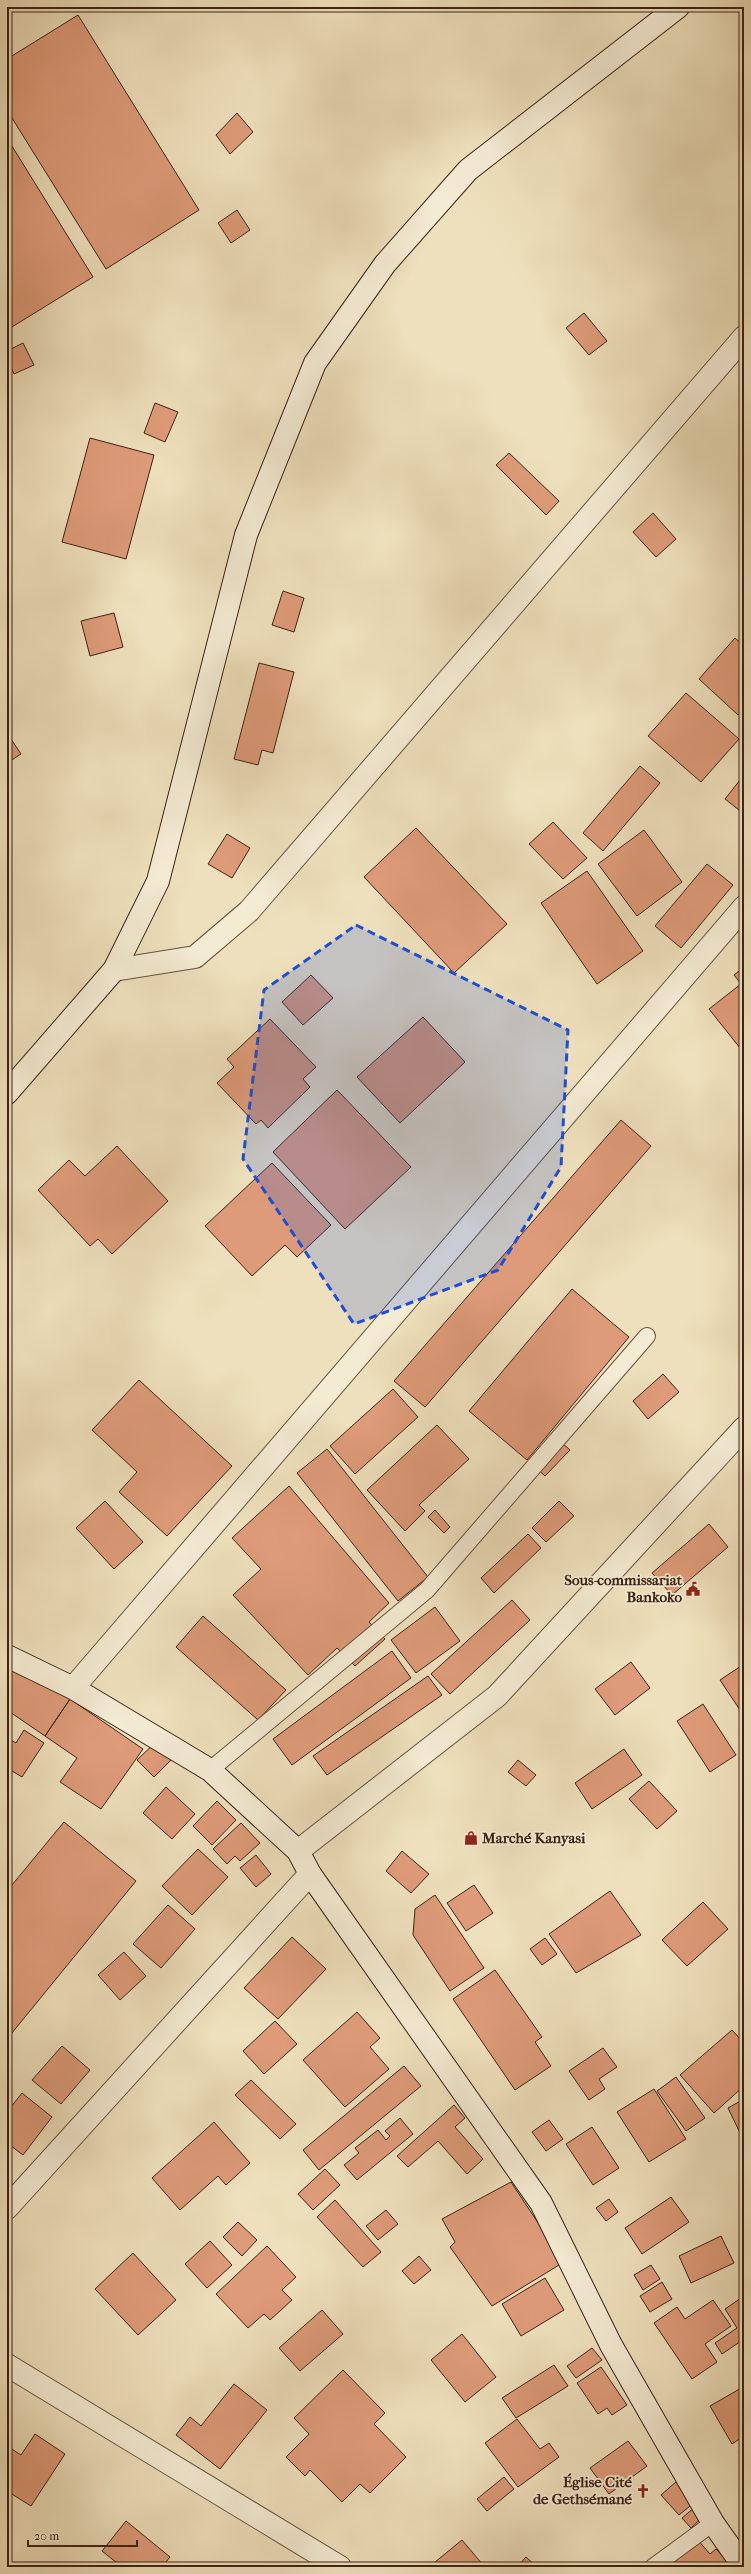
<svg xmlns="http://www.w3.org/2000/svg" width="751" height="2574" font-family="'IM FELL French Canon',serif">
	<style>
		.building { fill: #de9b79; stroke: #3c2314 }
		.lines { fill: none; stroke-linecap: round; stroke-linejoin: round }
		.lane-casing { stroke: #68523e; stroke-width: 18 }
		.street-casing { stroke: #68523e; stroke-width: 24 }
		.secondary-casing { stroke: #3c2314; stroke-width: 24 }
		.lane { stroke: #f4ebd3; stroke-width: 16 }
		.street { stroke: #f4ebd3; stroke-width: 22 }
		.secondary { stroke: #f4ebd3; stroke-width: 22 }
		.marked { fill: #1d4ed8; fill-opacity: 0.2; stroke: #1d4ed8; stroke-width: 3; stroke-dasharray: 8 5; stroke-linejoin: round }
		.labels { text-anchor: middle; dominant-baseline: central; stroke-width: 3.5; stroke-linejoin: round; paint-order: stroke }
		.poi-label { font-size: 15px; font-weight: bold; fill: #3c2314; stroke: #f4ebd3; text-anchor: end }
	</style>
	<rect width="100%" height="100%" fill="#eee0bc"/>
	<filter id="stains"><feTurbulence type="fractalNoise" baseFrequency=".005" numOctaves="4"/><feColorMatrix values="0 0 0 0 .2 0 0 0 0 .09 0 0 0 0 .02 0 0 0 .5 -.17"/></filter>
	<radialGradient id="worn" r=".72"><stop offset=".6" stop-color="#630" stop-opacity="0"/><stop offset="1" stop-color="#630" stop-opacity=".3"/></radialGradient>
	<path class="building" d="M78,15L199,210L106,269L7,110V59Z
		M237,113L253,132L230,154L216,135Z
		M7,138L93,277L7,330Z
		M237,210L250,230L231,243L218,223Z
		M584,313L607,341L589,355L566,328Z
		M23,343L34,365L14,374L7,359V351Z
		M155,403L178,412L165,442L144,433Z
		M90,438L154,455L126,559L62,542Z
		M509,453L559,501L546,515L496,465Z
		M653,513L676,539L656,557L633,532Z
		M283,591L304,598L294,632L272,625Z
		M114,613L123,647L90,656L81,621Z
		M735,638L744,646V708L738,715L699,679Z
		M259,663L294,672L273,753L262,750L258,765L234,759Z
		M686,693L739,739L701,782L648,736Z
		M7,733L21,754L7,763Z
		M640,766L660,783L603,851L583,833Z
		M744,775V814L725,799Z
		M553,822L587,858L563,879L529,844Z
		M416,828L507,924L454,973L364,877Z
		M644,830L682,882L637,916L598,864Z
		M227,834L250,848L232,878L208,864Z
		M707,864L733,885L681,948L655,926Z
		M587,871L643,951L597,984L541,903Z
		M744,967V1053L709,1009L741,984L734,975Z
		M311,975L333,998L303,1025L282,1002Z
		M423,1017L465,1062L400,1123L357,1077Z
		M270,1019L316,1067L303,1079L310,1087L268,1128L261,1120L256,1124L217,1083L234,1067L227,1059Z
		M337,1090L411,1167L345,1229L273,1152Z
		M621,1120L651,1146L425,1407L394,1381Z
		M117,1146L168,1201L112,1254L98,1239L90,1246L38,1190L69,1160L85,1176Z
		M272,1163L331,1225L297,1257L285,1245L252,1276L205,1226Z
		M572,1289L629,1337L527,1460L469,1411Z
		M663,1374L679,1392L648,1419L633,1401Z
		M139,1380L232,1466L167,1536L119,1492L137,1472L92,1430Z
		M393,1389L418,1417L355,1474L330,1446Z
		M437,1425L469,1459L419,1505L425,1511L405,1531L367,1490Z
		M560,1441L570,1450L545,1476L535,1467Z
		M327,1449L428,1577L398,1601L297,1473Z
		M289,1486L389,1603L369,1622L385,1639L355,1666L337,1648L308,1675L233,1595L261,1569L232,1538Z
		M105,1501L143,1542L114,1569L76,1528Z
		M559,1501L574,1516L546,1542L532,1528Z
		M435,1510L450,1527L444,1533L428,1517Z
		M709,1524L728,1547L672,1595L652,1573Z
		M528,1534L541,1548L494,1593L481,1578Z
		M512,1600L530,1620L450,1694L431,1674Z
		M435,1607L460,1641L416,1673L391,1640Z
		M203,1616L286,1690L258,1720L176,1647Z
		M392,1651L411,1678L292,1765L273,1739Z
		M7,1656L70,1699L45,1736L7,1710Z
		M631,1662L650,1688L615,1715L595,1689Z
		M744,1664V1716L720,1680Z
		M428,1676L442,1695L327,1775L313,1756Z
		M70,1699L143,1749L101,1809L60,1782L77,1758L45,1736Z
		M703,1704L736,1755L710,1772L677,1721Z
		M24,1730L44,1743L22,1777L7,1768V1738L16,1743Z
		M157,1741L173,1758L154,1777L137,1760Z
		M624,1749L642,1775L592,1809L575,1783Z
		M518,1760L536,1775L526,1786L508,1772Z
		M649,1781L677,1811L657,1829L629,1799Z
		M166,1787L195,1814L172,1839L143,1813Z
		M217,1801L236,1820L212,1845L193,1826Z
		M64,1822L136,1881L7,2039V1891Z
		M241,1823L260,1843L240,1861L235,1856L227,1864L213,1849Z
		M198,1849L228,1877L192,1915L162,1886Z
		M402,1851L429,1874L411,1893L386,1871Z
		M256,1855L271,1874L256,1887L240,1868Z
		M474,1885L493,1913L466,1931L447,1903Z
		M610,1891L641,1935L576,1973L549,1934Z
		M435,1895L484,1968L450,1991L413,1935L415,1909Z
		M703,1902L728,1929L687,1966L662,1940Z
		M168,1905L195,1929L161,1968L133,1944Z
		M292,1937L326,1969L278,2019L244,1988Z
		M545,1938L557,1954L542,1965L530,1949Z
		M124,1952L146,1976L120,2000L98,1975Z
		M495,1970L542,2037L535,2042L551,2066L515,2090L453,1999Z
		M357,2012L380,2038L370,2047L389,2069L345,2107L303,2060Z
		M275,2021L297,2044L264,2074L243,2051Z
		M732,2030L744,2043V2086L714,2113L680,2075Z
		M62,2046L90,2070L61,2104L32,2080Z
		M603,2048L617,2067L599,2079L605,2089L589,2100L569,2071Z
		M404,2066L421,2086L319,2170L303,2150Z
		M676,2077L705,2118L686,2131L657,2091Z
		M251,2080L296,2124L280,2139L235,2095Z
		M654,2089L686,2139L649,2162L617,2112Z
		M22,2093L52,2117L23,2155L7,2143V2112Z
		M744,2099V2136L742,2137L728,2108Z
		M454,2105L465,2118L455,2127L483,2159L467,2174L438,2141L408,2167L397,2156Z
		M400,2118L413,2134L357,2180L344,2165L359,2153L355,2148L378,2130L386,2140L390,2136L385,2131Z
		M549,2120L563,2139L546,2151L532,2132Z
		M214,2122L250,2163L226,2185L218,2176L180,2210L152,2178Z
		M592,2127L619,2168L593,2185L566,2144Z
		M325,2169L340,2185L313,2210L298,2194Z
		M511,2182L564,2262L492,2306L450,2247L455,2242L442,2219Z
		M671,2197L689,2222L642,2254L625,2228Z
		M609,2199L618,2212L606,2221L596,2208Z
		M335,2200L381,2252L363,2267L317,2217Z
		M386,2210L398,2224L378,2240L366,2226Z
		M238,2222L257,2240L242,2256L223,2237Z
		M721,2236L734,2263L691,2283L679,2256Z
		M210,2241L232,2265L207,2288L185,2264Z
		M267,2246L296,2277L282,2290L292,2300L270,2320L264,2314L248,2328L216,2294Z
		M133,2253L176,2300L138,2335L95,2289Z
		M419,2256L431,2270L414,2284L402,2271Z
		M651,2265L660,2279L643,2290L634,2275Z
		M545,2278L564,2310L521,2336L502,2304Z
		M662,2282L672,2299L650,2312L640,2296Z
		M744,2296V2339L722,2354L715,2343L737,2328L725,2309Z
		M713,2300L731,2326L705,2344L717,2362L692,2379L654,2323L677,2307L685,2319Z
		M322,2310L343,2334L300,2371L279,2348Z
		M462,2334L496,2377L465,2402L431,2360Z
		M592,2348L602,2360L576,2378L567,2366Z
		M554,2365L568,2386L516,2418L502,2398Z
		M601,2367L627,2405L612,2415L607,2408L598,2414L577,2383Z
		M343,2370L385,2413L374,2424L406,2457L370,2493L360,2484L342,2502L310,2470L305,2476L286,2457L309,2434L294,2418Z
		M234,2384L267,2410L220,2469L176,2435L190,2417L201,2426Z
		M743,2387L744,2436L732,2444L710,2406Z
		M517,2419L540,2449L549,2443L559,2457L518,2487L485,2443Z
		M35,2434L65,2454L31,2506L7,2491V2446L21,2455Z
		M628,2441L647,2466L609,2494L590,2468Z
		M744,2448V2460L739,2451Z
		M504,2477L514,2489L487,2511L477,2499Z
		M677,2481L695,2502L679,2515L661,2495Z
		M696,2506L705,2515L691,2528L682,2518Z
		M126,2521L170,2557L162,2567H122L102,2551Z
		M697,2539L710,2554L716,2549L733,2567H667Z
		M462,2540L483,2565L481,2567H429Z
		M526,2557L537,2567H517Z
		M7,2560L14,2567H7Z"/>
	<g class="lines">
		<defs>
			<path id="lane" d="M210,1770L427,1590L647,1336
				M653,2567L713,2523"/>
			<path id="street" d="M114,970L195,957L249,911L744,337
				M73,1688L744,907
				M298,1851L497,1696L744,1428
				M7,2208L310,1874
				M7,2365L340,2567"/>
			<path id="secondary" d="M7,1093L114,970L158,881L246,535L315,363L385,264L468,170L678,7
				M7,1656L73,1688L210,1770L298,1851L310,1874L541,2203L611,2345L713,2523L744,2567"/>
		</defs>
		<use href="#lane" class="lane-casing"/>
		<use href="#street" class="street-casing"/>
		<use href="#secondary" class="secondary-casing"/>
		<use href="#lane" class="lane"/>
		<use href="#street" class="street"/>
		<use href="#secondary" class="secondary"/>
	</g>
	<path class="marked" d="M356,925L568,1030L561,1167L498,1270L354,1324L243,1159L264,990Z"/>
	<defs>
		<symbol id="civic-bare" viewBox="-9 -9 18 18"><path d="M-.6-6.5H3V-4.5H.6V-3L4-1V1h2V6H-6V1h2V-1L-.6-3ZM-1.2 2.5V6h2.4V2.5Z" fill="#8f2418" stroke="#f4ebd3" stroke-width="2.5" paint-order="stroke"/></symbol>
		<symbol id="shop-bare" viewBox="-9 -9 18 18"><path d="M-5-2.5h2.3a2.7 3.5 0 0 1 5.4 0H5L5.5 6h-11ZM-1.5-2.5h3a1.5 2.3 0 0 0-3 0Z" fill="#8f2418" stroke="#f4ebd3" stroke-width="2.5" paint-order="stroke"/></symbol>
		<symbol id="church-bare" viewBox="-9 -9 18 18"><path d="M-1.2-6h2.4v3.5h3.3v2.4h-3.3V6h-2.4V-.1h-3.3v-2.4h3.3Z" fill="#8f2418" stroke="#f4ebd3" stroke-width="2.5" paint-order="stroke"/></symbol>
	</defs>
	<g fill-rule="evenodd">
		<use href="#civic-bare" x="683" y="1579" width="20" height="20"/>
		<use href="#shop-bare" x="461" y="1828" width="20" height="20"/>
		<use href="#church-bare" x="633" y="2481" width="20" height="20"/>
	</g>
	<g class="labels">
		<g class="poi-label">
			<text x="682" y="1580">Sous-commissariat<tspan x="682" dy="17">Bankoko</tspan></text>
			<text x="482" y="1838" text-anchor="start">Marché Kanyasi</text>
			<text x="632" y="2482">Église Cité<tspan x="632" dy="17">de Gethsémané</tspan></text>
		</g>
	</g>
	<rect width="751" height="2574" fill="none" stroke="#eee0bc" stroke-width="24"/>
	<rect x="8" y="8" width="735" height="2558" fill="none" stroke="#3c2314" stroke-width="2"/>
	<rect x="12" y="12" width="727" height="2550" fill="none" stroke="#3c2314"/>
	<path d="M28 2540v6h109v-6" fill="none" stroke="#3c2314" stroke-width="2"/>
	<text x="34" y="2540" font-size="12" fill="#3c2314" stroke="#f4ebd3" stroke-width="3" paint-order="stroke">20 m</text>
	<rect width="100%" height="100%" filter="url(#stains)"/>
	<rect width="100%" height="100%" fill="url(#worn)"/>
</svg>
